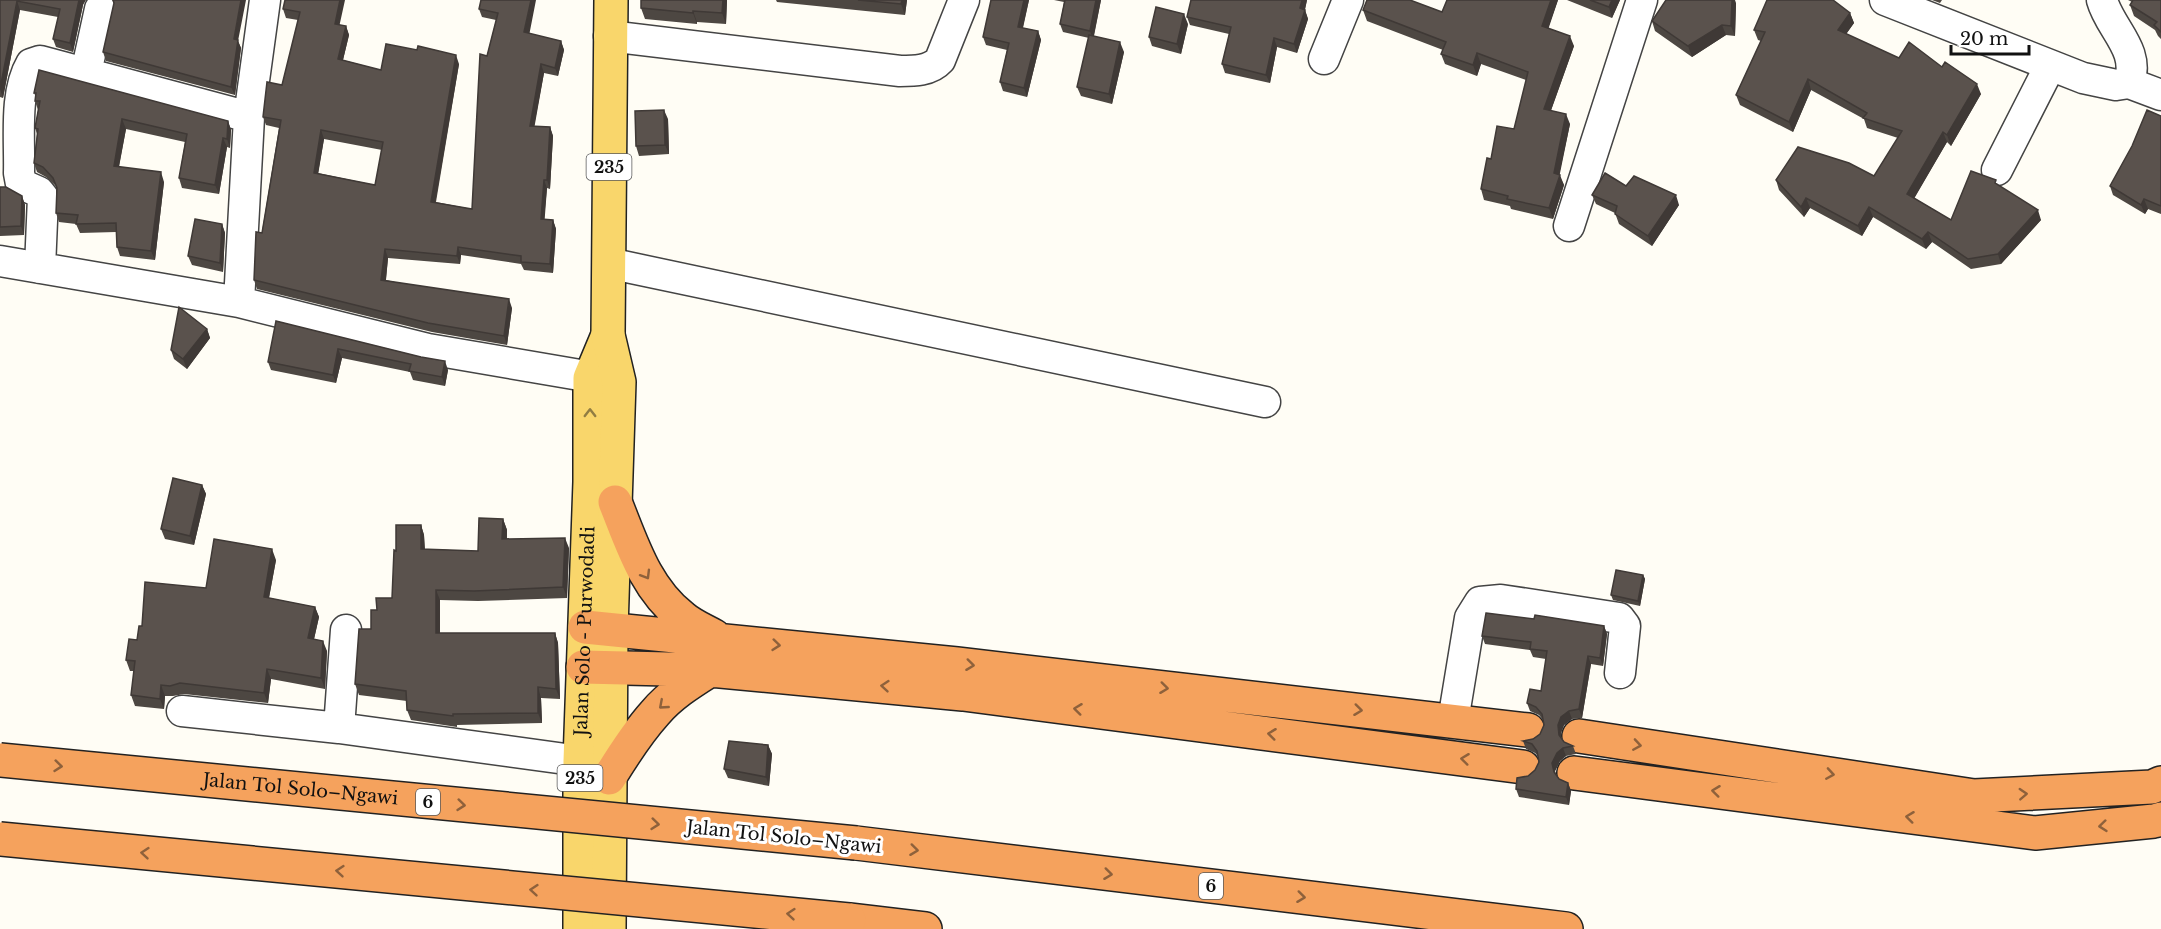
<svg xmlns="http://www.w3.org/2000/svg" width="2161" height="929" font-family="'Libre Baskerville',serif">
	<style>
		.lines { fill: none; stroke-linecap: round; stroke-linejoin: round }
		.minor-casing { stroke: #444; stroke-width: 33 }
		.major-casing { stroke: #222; stroke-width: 36 }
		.highway-casing { stroke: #222; stroke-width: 36 }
		.minor { stroke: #fff; stroke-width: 30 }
		.major { stroke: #f9d66b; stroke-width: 33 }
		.highway { stroke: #f5a25d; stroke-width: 33 }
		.highway-bridge-casing { stroke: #222; stroke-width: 36; stroke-linecap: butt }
		.highway-bridge { stroke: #f5a25d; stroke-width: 33 }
		.wall { fill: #4d4742; fill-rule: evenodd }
		.shaded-wall { fill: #3f3936 }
		.building { fill: #5a524d; stroke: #3f3936; stroke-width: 1.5; fill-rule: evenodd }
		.oneway { stroke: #917d42 }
		.oneway2 { stroke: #8e613b }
		.labels { text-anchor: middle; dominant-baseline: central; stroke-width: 6; stroke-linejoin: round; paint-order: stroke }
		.shield { fill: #fff; stroke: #585858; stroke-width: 1.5 }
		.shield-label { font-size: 16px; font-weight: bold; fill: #111 }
		.street-label { font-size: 18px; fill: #111; stroke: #fff }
	</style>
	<rect width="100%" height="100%" fill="#fffdf5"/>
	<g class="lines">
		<defs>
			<path id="minor" d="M1885,0L2083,78L2116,85L2129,83L2161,95
				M2102,0C2110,29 2141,50 2129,83
				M609,36L900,71C914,71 930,71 940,60L964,0
				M1324,59L1348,0
				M86,73L100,9
				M1997,170L2050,66
				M1569,226L1642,0
				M0,261L239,302L428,349L615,381
				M608,263L1265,402
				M40,268L43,197L39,192L21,184L19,173C20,140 14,93 31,64L40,61L249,117
				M239,302L249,117L265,0
				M182,711L339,728L580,761
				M1453,721L1470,618L1480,602L1501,600L1619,618L1625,626L1620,673
				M339,728L346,630"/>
			<g id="major">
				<path id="s1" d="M580,929V761L590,482V378L608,335"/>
				<path d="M609,929L611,629L619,382L608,335L611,0"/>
			</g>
			<path id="highway" d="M615,502C632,544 645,588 682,617C691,625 703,630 714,636
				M585,627L957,664L1528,730
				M583,667L710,670L963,694L1523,767
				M1579,736L1974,796L2152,787L2161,783
				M1574,773L2035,833L2154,821L2161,819
				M609,778C623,755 637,733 655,713C670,695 691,682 710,670
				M856,843L1566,929
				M849,920L925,929"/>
		</defs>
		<use href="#minor" class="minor-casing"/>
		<use href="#major" class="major-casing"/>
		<use href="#highway" class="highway-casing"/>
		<use href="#minor" class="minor"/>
		<use href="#major" class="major"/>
		<use href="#highway" class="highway"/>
		<defs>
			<g id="highway-bridge">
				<path id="s2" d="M0,760L856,843"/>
				<path d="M0,839L849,920"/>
			</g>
		</defs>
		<use href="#highway-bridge" class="highway-bridge-casing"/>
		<use href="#highway-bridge" class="highway-bridge"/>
	</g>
	<path class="wall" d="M0,0L83,5L73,52L56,47L53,39L58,17L20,10L3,98L0,97Z
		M285,0L340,25L346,26L349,35L343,60L381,70L459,64L436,202L472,209L487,56L496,20L482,17L479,9L481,0L529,34L561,41L564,50L558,76L544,73L534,126L550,127L553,136L550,189L547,188L544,219L553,220L556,229L553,273L524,270L521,264L461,255L460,264L388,258L386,280L512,308L507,345L432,332L257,289L254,280L279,128L266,125L263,117L282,85L298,20L286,18L283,9ZM324,139L382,150L375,185L318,173Z
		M641,0H727L726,24L697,22V24L645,19L641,8Z
		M776,0H907L905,15L777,2Z
		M991,0H1029L1023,28L1038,31L1041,40L1027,97L1003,91L1000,82L1007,50L986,45L983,37Z
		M1054,0H1101L1094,36L1124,52L1112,104L1081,96L1077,87L1089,38L1063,32L1060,24L1064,2Z
		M1191,0H1307L1305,10L1308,19L1297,53L1277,47L1270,83L1225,73L1222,64L1229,34L1190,25L1187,17Z
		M1447,0H1558L1548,28L1574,46L1551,110L1570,124L1559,175L1564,185L1553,219L1511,209L1510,206L1484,200L1481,189L1491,159L1514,129L1526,80L1481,64L1477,76L1445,64L1441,54L1443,50L1367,21L1363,10L1442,12Z
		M1567,0H1620L1612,18Z
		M1932,0H1942L1940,3Z
		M2128,0H2161V39L2158,36L2155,30L2134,16L2130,5L2132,2Z
		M114,3L238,41L241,48L235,95L106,61L103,52Z
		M1736,3L1735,36L1726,35L1692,57L1655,31L1652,21Z
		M1850,13L1854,23L1846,34L1899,58L1942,67L1981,94L1951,146L1947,142L1914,198L1951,220L1998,185L2041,220L2001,264L1971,269L1932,242L1926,249L1873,217L1862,236L1810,208L1804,217L1779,190L1776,180L1874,176L1898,138L1867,128L1864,119L1811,90L1793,132L1740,105L1736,95L1761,41L1758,40L1754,30Z
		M1188,24L1181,54L1152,46L1149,37Z
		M34,93L228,121L231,130L230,148L227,147L219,194L182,188L179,178L185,142L126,129L119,167L164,182L155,260L120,256L117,247L116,232L80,233L76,224L59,222L56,213V186L46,177L37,172L34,163L37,134L35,128L38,110L35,101L36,97Z
		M2161,116V214L2148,209L2145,214L2113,195L2110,186Z
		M668,119L669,154L639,156L636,146Z
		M1626,186L1679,205L1652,246L1619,224L1615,213L1596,204L1592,195Z
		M0,187L22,196L25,205L24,235L0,236Z
		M222,224L225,233L223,272L192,265L188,256Z
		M276,321L421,357L448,370L445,386L413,380L410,372L342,358L336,383L271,370L268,362Z
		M207,329L210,338L187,369L174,359L171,350Z
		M202,485L206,494L194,545L165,539L161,529Z
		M503,519L507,530V539L569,548L567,598L478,601L440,600V633H555L558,643L560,699L541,698L542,723L457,725V727L411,720L407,710V701L359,695L355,684L377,610L392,598L396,551L421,525L424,535L425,549L478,551Z
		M276,560L269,598L315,607L319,617L314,639L327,651L325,689L271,679L268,703L184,694L173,696H165L164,709L135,706L131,695L134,671H130L126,660L137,640L142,626L206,588Z
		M1643,575L1645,579L1640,606L1613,600L1611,595Z
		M1534,619L1604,626L1607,634L1603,666L1591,664L1582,718L1572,719L1564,725L1561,733V739L1564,742L1573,746L1576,754L1566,756L1560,761L1555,771L1556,775L1559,779L1568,783L1571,791L1569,805L1519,797L1516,789L1528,776L1535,770L1539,762L1538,756L1535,753L1526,749L1523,741L1533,739L1540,734L1544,725L1543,720L1539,715L1530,711L1527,703L1541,691L1546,659L1533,657L1530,650L1485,644L1482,636Z
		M768,745L772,754L769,786L728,778L724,769Z"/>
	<path class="shaded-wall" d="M79,0H86L83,5L73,52L70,43Z
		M241,0H246L238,41L241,48L235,95L231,87L234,39Z
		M340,0H345L338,32L335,24Z
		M531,0H536L528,41L524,32Z
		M723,0H727L726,24L722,13Z
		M902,0H907L905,15L901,4Z
		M1024,0H1029L1021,35L1018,27Z
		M1096,0H1101L1093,39L1090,31Z
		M1302,0H1307L1303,17L1300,8Z
		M1551,0H1558L1546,36L1542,26Z
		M1612,0H1620L1612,18L1609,7Z
		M1732,0H1735L1736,3L1735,36L1731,26Z
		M17,1L20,10L3,98L0,89Z
		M1305,10L1308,19L1297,53L1294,44Z
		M693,11L697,22V24L693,13Z
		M1850,13L1854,23L1842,40L1838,30Z
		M1184,14L1188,24L1181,54L1177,44Z
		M1722,25L1726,35L1692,57L1688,46Z
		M346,26L349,35L341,68L338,59Z
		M1038,31L1041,40L1027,97L1024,88Z
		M1570,36L1574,46L1548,119L1544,109Z
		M1274,38L1277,47L1270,83L1266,75Z
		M561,41L564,50L558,76L555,68Z
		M1120,42L1124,52L1112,104L1109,94Z
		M1477,53L1481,64L1477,76L1473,65Z
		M456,55L459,64L434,210L431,202Z
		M541,64L544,73L533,135L530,126Z
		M1808,79L1811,90L1793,132L1789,122Z
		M1977,84L1981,94L1951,146L1947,135Z
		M664,110L668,119L669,154L665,145Z
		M1566,114L1570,124L1558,183L1560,175L1564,185L1553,219L1549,208L1554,173Z
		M122,119L126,129L117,176L114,166Z
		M228,121L231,130L230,148L227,139Z
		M550,127L553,136L550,189L547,180Z
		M321,130L324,139L317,181L314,173Z
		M1943,132L1947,142L1911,204L1907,194Z
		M223,138L227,147L219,194L215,185Z
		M161,172L164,182L155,260L151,251Z
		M544,180L547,188L544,228L541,219Z
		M1676,195L1679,205L1652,246L1648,236Z
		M22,196L25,205L24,235L21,226Z
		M1806,198L1810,208L1804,217L1801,207Z
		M2144,199L2148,209L2145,214L2141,205Z
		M1869,207L1873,217L1862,236L1858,226Z
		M2038,210L2041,220L2001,264L1998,254Z
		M553,220L556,229L553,273L550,264Z
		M222,224L225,233L223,272L220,263Z
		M1928,232L1932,242L1926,249L1922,239Z
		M458,247L461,255L460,264L457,256Z
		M385,249L388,258L385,288L381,280Z
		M509,299L512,308L507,345L504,336Z
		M207,329L210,338L187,369L183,359Z
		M338,349L342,358L336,383L333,375Z
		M445,361L448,370L445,386L442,377Z
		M202,485L206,494L194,545L190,536Z
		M503,519L507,530L506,550L502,539Z
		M421,525L424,535L425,560L421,549Z
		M565,538L569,548L567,598L563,587Z
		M272,549L276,560L267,608L264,597Z
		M1643,575L1645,579L1640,606L1638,601Z
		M436,590L440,600V643L436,633Z
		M315,607L319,617L312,648L308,638Z
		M1604,626L1607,634L1603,666L1600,658Z
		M555,633L558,643L560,699L556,689Z
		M323,641L327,651L325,689L321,678Z
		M1588,656L1591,664L1582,718L1579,709Z
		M267,669L271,679L268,703L264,693Z
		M161,685L165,696L164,709L160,699Z
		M538,687L541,698L542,723L538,713Z
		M1569,711L1572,719L1564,725L1561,733L1562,743L1559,735L1558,725L1561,717Z
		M768,745L772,754L769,786L766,777Z
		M1563,748L1566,756L1560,761L1555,771L1557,780L1554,772L1552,763L1557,753Z
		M1568,783L1571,791L1569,805L1566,797Z"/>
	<path class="building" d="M0,0H79L70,43L53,39L60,9L17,1L0,89Z
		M113,0H241L234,39L238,40L231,87L103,52L114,3Z
		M285,0H340L335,24L346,26L338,59L381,70L386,44L417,50L418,46L456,55L431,202L472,209L480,54L487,56L498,13L479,9L481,0H531L524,32L561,41L555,68L541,64L530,126L550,127L547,180H544L541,219L553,220L550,264L521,262V256L458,247L457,256L385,249L381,280L509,299L504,336L428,323L254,280L256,232L262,233L281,120L263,117L267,82L282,85L300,12L283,9ZM321,130L383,142L375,185L314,173Z
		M641,0H723L722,13L693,11V13L641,8Z
		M858,0H902L901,4Z
		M991,0H1024L1018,27L1038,31L1024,88L1000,82L1009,43L983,37Z
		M1065,0H1096L1090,31L1060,24Z
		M1191,0H1302L1300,8L1305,10L1294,44L1274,38L1266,75L1222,64L1231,27L1187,17Z
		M1367,0H1410L1442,12L1447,0H1551L1542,26L1570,36L1544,109L1566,114L1554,173L1560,175L1549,208L1507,199L1508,196L1481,189L1487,158L1491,159L1497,126L1514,129L1528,72L1477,53L1473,65L1441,54L1446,42L1363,10Z
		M1590,0H1612L1609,7Z
		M1666,0H1732L1731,26L1722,25L1688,46L1652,21Z
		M1767,0H1833L1850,13L1838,30L1899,58L1909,42L1942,67L1945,62L1977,84L1947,135L1943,132L1907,194L1951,220L1971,171L1996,180L1995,183L2038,210L1998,254L1968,259L1928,232L1922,239L1869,207L1858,226L1806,198L1801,207L1776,180L1798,147L1849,163L1874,176L1902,131L1863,118L1867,113L1808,79L1789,122L1736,95L1765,32L1754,30Z
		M2133,0H2161V32L2154,25L2157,22L2130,5Z
		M1156,7L1184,14L1177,44L1149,37Z
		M1089,35L1120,42L1109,94L1077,87Z
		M39,70L228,121L227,139L223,138L215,185L179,178L187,134L122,119L114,166L161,172L151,251L117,247L116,223L76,224L78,215L56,213L57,188L53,178L43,167L34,163L38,129L35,128L40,101H35L36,93H34Z
		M664,110L665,145L636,146L635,111Z
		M2147,110L2161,116V206L2144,199L2141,205L2110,186L2132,146Z
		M1605,173L1626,186L1634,176L1676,195L1648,236L1615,214L1617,206L1592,195Z
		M0,187H6L22,196L21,226L0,227Z
		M195,219L222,224L220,263L188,256Z
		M179,307L207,329L183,359L171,350Z
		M276,321L421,357L445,361L442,377L409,371L411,364L338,349L333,375L268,362Z
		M173,478L202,485L190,536L161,529Z
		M479,518L503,519L502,539L565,538L563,587L474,591L436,590V633H555L556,689L538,687V713L453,714V716L407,710L406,691L355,684L359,629H371V610H377L376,598H392L394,550L396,551V525H421V549L478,551Z
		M214,539L272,549L264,597L315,607L308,638L323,641L321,678L267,669L264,693L180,683L170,686L161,685L160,699L131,695L135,661L126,660L129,639L137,640L139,626H142L145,582L206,588Z
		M1616,570L1643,575L1638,601L1611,595Z
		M1486,613L1534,619L1535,615L1604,626L1600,658L1588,656L1579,709L1569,711L1561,717L1558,725L1559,735L1564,742L1573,746L1563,748L1557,753L1552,763L1554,772L1559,779L1568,783L1566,797L1516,789L1517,778L1528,776L1535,770L1539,762L1537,751L1532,744L1523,741L1533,739L1540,734L1544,725L1542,714L1536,707L1527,703L1530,689L1541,691L1547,651L1530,649L1531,642L1482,636Z
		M729,741L768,745L766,777L724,769Z"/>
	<defs><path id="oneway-chevron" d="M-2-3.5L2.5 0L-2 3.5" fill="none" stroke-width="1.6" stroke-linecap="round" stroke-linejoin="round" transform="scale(1.5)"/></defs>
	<use class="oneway" href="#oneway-chevron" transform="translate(590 413) rotate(-90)"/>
	<g class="oneway2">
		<use href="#oneway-chevron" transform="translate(646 575) rotate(59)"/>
		<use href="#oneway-chevron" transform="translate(776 645) rotate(6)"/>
		<use href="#oneway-chevron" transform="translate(970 665) rotate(7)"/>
		<use href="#oneway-chevron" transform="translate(885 686) rotate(-175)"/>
		<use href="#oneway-chevron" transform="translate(1164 688) rotate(7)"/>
		<use href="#oneway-chevron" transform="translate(663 705) rotate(139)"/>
		<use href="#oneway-chevron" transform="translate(1078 709) rotate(-173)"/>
		<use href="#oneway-chevron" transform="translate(1358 710) rotate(7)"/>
		<use href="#oneway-chevron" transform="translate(1272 734) rotate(-173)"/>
		<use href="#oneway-chevron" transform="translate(1637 745) rotate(9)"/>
		<use href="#oneway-chevron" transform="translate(1465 759) rotate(-173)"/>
		<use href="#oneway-chevron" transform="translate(58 766) rotate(6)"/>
		<use href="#oneway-chevron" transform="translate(1830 774) rotate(9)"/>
		<use href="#oneway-chevron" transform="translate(1716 791) rotate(-173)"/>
		<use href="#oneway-chevron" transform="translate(2023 794) rotate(-3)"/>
		<use href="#oneway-chevron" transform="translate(461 805) rotate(6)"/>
		<use href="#oneway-chevron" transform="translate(1910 817) rotate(-173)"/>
		<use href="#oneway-chevron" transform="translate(655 824) rotate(6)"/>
		<use href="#oneway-chevron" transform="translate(2103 826) rotate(174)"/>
		<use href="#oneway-chevron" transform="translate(914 850) rotate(7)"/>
		<use href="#oneway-chevron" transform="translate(145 853) rotate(-175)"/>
		<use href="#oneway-chevron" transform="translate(340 871) rotate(-175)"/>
		<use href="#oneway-chevron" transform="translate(1108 874) rotate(7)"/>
		<use href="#oneway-chevron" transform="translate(534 890) rotate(-175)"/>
		<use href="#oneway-chevron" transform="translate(1301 897) rotate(7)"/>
		<use href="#oneway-chevron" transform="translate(791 914) rotate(-175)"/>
	</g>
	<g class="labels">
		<g class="shield">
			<rect x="586.5" y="154" width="45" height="26" rx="4.5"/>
			<rect x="557.5" y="765" width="45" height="26" rx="4.5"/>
			<rect x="416" y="789" width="24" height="26" rx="4.5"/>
			<rect x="1199" y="873" width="24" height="26" rx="4.5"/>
		</g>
		<g class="shield-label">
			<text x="609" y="167">235</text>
			<text x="580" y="778">235</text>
			<text x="428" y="802">6</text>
			<text x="1211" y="886">6</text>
		</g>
		<g class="street-label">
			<text stroke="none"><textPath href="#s1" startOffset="298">Jalan Solo - Purwodadi</textPath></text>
			<text stroke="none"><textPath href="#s2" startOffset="302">Jalan Tol Solo–Ngawi</textPath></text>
			<text transform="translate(784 837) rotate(6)">Jalan Tol Solo–Ngawi</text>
		</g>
	</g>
	<path d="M1951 45v9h78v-9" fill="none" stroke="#111111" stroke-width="3"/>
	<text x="1960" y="45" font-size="18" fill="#111111" stroke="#ffffff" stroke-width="4.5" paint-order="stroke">20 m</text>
</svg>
